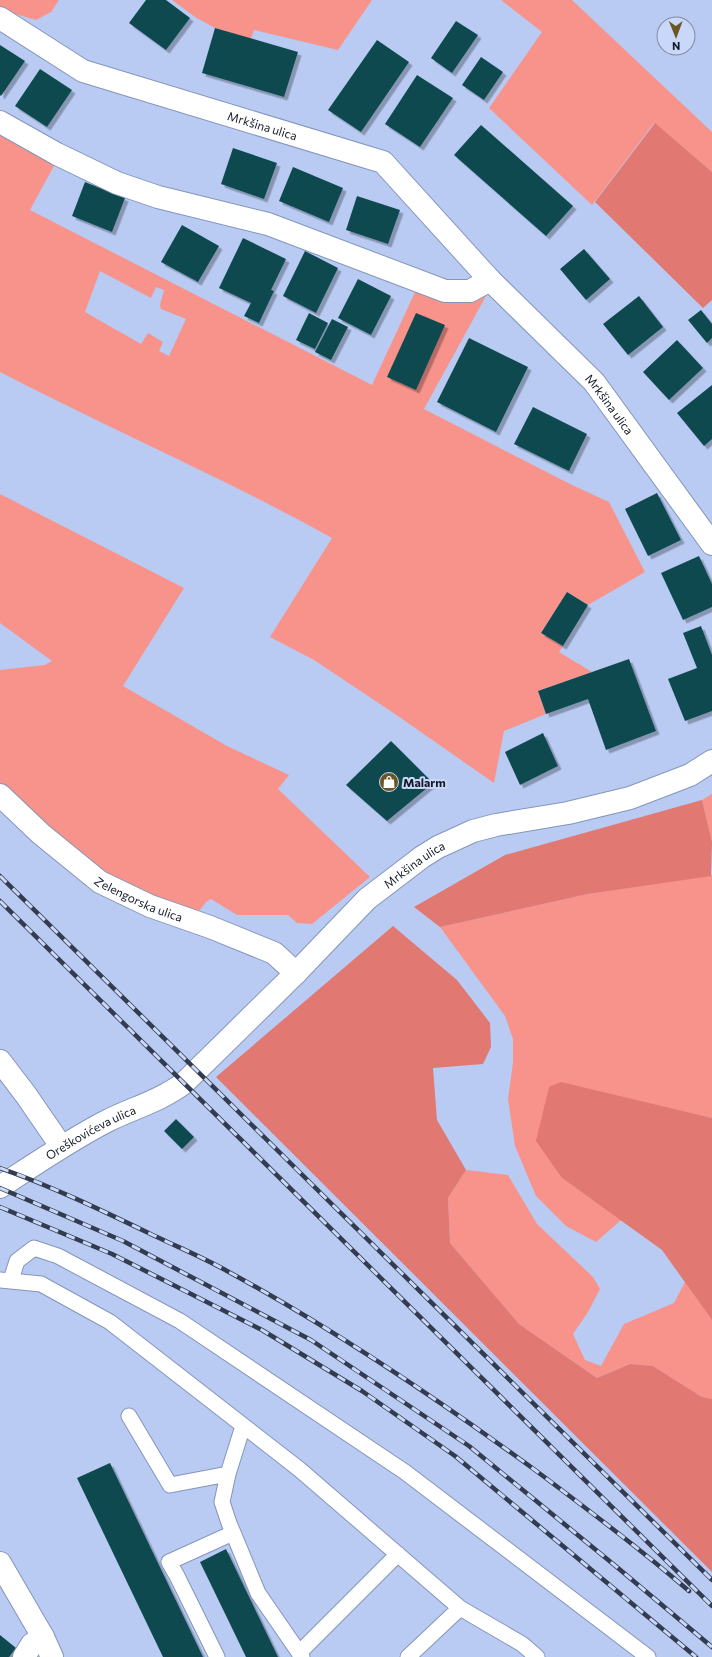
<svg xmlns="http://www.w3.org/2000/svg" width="712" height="1657" font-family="Commissioner,sans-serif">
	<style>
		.green { fill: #f8938b; fill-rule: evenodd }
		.forest { fill: #e17871 }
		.building { fill: #104a50; filter: url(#shadow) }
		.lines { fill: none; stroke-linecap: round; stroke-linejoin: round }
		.lane-casing { stroke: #8495ba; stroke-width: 17 }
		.street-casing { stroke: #8495ba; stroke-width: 24 }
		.lane { stroke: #fff; stroke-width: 15 }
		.street { stroke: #fff; stroke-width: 22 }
		.rail-casing { stroke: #333b4e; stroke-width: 4.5 }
		.rail { stroke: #c9d8f8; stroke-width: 3; stroke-dasharray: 9; stroke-linecap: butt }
		.labels { text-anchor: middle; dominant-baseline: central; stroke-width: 4; stroke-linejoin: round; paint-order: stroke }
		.street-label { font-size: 12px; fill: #141a28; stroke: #c9d8f8 }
		.poi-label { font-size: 12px; font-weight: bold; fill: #141a28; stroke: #c9d8f8; text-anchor: start }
	</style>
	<defs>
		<filter id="shadow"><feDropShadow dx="3.5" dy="3.5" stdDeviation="0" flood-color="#0004"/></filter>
	</defs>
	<rect width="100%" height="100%" fill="#b9cbf2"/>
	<path class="green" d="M0,0H59L51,12L36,20L5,11L0,6Z
		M172,0H372L338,50L254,30L251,39L215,28L195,17Z
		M501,0H572L712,132V172L654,123L592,205L489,108L542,32Z
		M0,134L55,164L30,210L372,385L416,290L450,301L486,296L424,409L572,485L609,502L645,572L588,605L567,592L541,633L563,646L559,652L592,672L538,691L546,714L504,731L494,783L395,714L314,660L270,637L332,538C224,478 110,429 0,372ZM100,271L151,298L156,287L164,290L160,305L161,309L186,319L169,356L159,351L163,342L148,333L141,344L85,312Z
		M0,494L184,588L123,686L227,746L289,775L278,789L370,877L312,924L297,923L288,915H237L211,899L206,902L200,910L190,911L102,874L47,828L0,784V670L45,665L52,661L0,623Z
		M712,794V842L702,800Z
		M712,875V1118L636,1101L562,1178L621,1220L596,1242L566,1226L536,1196L515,1146L508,1099L513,1062V1039L505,1016L440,927L588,894Z
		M466,1170L508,1175L537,1224L593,1277L600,1289L588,1312L573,1334L585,1360L601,1366L624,1324L674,1303L685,1282L712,1320V1399L702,1397L653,1366L630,1364L597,1378L519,1324L450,1243L448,1198Z"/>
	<path class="forest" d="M655,123L712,172V300L703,308L595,202Z
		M702,800L712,842L711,876L588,894L440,927L414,907L505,855Z
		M393,926L457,980L490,1023L491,1047L483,1064L433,1068L437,1120L466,1170L448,1198L450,1243L519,1324L597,1378L630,1364L653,1366L702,1397L712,1399V1572L216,1077Z
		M561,1082L712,1118V1320L662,1250L562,1178L536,1141L549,1087Z"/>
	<path class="building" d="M146,0H166L190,18L166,50L129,23Z
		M456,21L478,35L452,73L431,58Z
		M215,28L298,52L284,97L202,73Z
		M377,40L409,62L361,132L328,110Z
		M0,45L25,61L1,96L0,95Z
		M481,57L503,72L484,100L462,85Z
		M40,69L72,90L47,127L15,106Z
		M417,75L453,98L420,147L385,124Z
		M481,125L573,206L546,236L454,155Z
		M233,148L277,163L264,199L221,184Z
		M293,167L343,188L329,222L279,201Z
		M85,182L125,198L112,232L72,216Z
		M357,196L400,210L388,244L346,230Z
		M182,225L219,246L198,282L161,262Z
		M243,238L286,259L271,290L274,291L259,323L244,316L251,303L219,288Z
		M584,249L610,279L586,300L560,269Z
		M305,251L338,268L316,313L283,296Z
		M358,279L391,296L371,335L338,318Z
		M639,296L663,327L628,355L603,324Z
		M701,310L712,324V338L707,343L688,320Z
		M309,313L328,323L315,349L296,340Z
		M416,313L445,325L416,390L387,377Z
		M332,319L348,327L331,360L315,352Z
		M469,338L528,367L496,432L437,402Z
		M677,340L703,368L669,400L643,372Z
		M712,385V439L704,446L677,413Z
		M533,407L587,434L569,471L514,444Z
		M657,493L681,540L648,556L625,509Z
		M699,556L712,584V607L683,620L661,573Z
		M567,592L588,605L563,646L541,633Z
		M701,626L712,655V711L685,721L668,679L697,668L683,633Z
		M629,659L656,731L606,750L588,699L546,714L538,691Z
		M543,733L558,766L520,785L505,752Z
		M391,741L433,783L387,821L346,785Z
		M176,1119L194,1137L182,1149L164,1131Z
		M110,1463L203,1657H163L77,1478Z
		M226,1549L278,1657H246L200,1562Z
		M0,1635L16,1648L9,1657H0Z"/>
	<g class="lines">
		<defs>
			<path id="lane" d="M0,1280L41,1284L110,1322L299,1469L460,1608L408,1657
				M11,1280L17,1261L34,1248L58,1256L180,1321L405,1472L648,1657
				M129,1416L170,1485L228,1474
				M243,1426L228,1474L222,1502L229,1523L258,1593L302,1657
				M460,1608L522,1644L537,1657
				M299,1653L398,1554
				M217,1657L177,1576L169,1562L233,1533"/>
			<g id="street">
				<path id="s1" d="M0,18L83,71L383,162L490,280L594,382L712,544"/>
				<path d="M0,122L57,154L117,183L158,197L268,224L445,291H470L490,280"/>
				<path id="s2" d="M0,795L41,834L100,882L150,906L210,927L274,953L296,973"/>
				<path d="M0,1061L26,1095L61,1146"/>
				<path id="s3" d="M0,1187C35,1164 70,1140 107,1121C133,1108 160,1101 184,1083L296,973L367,899L422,857L438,847L473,831L496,825L568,813L630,798L690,775L712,761"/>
				<path d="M0,1563L43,1637L52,1657"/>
				<path d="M24,1657L32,1644L43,1637"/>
			</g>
		</defs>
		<use href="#lane" class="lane-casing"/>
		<use href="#street" class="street-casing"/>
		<use href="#lane" class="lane"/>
		<use href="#street" class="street"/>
		<defs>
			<path id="rail" d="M0,876L712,1580
				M0,901L712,1606
				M0,1168C54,1187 105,1212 157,1237C180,1248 204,1258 227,1271C334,1329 436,1398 535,1470C587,1509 639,1548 689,1591
				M0,1188L123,1241L311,1340L469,1446L618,1568L712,1647
				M0,1207L112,1254L195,1296L262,1330L362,1391L455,1456L696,1657"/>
		</defs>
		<use href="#rail" class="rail-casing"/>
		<use href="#rail" class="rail"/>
	</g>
	<defs>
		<symbol id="shop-disc" viewBox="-11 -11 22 22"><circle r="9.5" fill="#6b5524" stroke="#c9d8f8"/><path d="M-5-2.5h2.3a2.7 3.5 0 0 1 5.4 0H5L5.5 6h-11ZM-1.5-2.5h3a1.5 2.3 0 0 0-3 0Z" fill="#fff"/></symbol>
	</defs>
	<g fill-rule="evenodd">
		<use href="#shop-disc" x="378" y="771" width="22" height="22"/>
	</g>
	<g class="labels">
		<g class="street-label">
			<text stroke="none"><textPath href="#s1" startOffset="286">Mrkšina ulica</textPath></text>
			<text stroke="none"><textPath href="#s1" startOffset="744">Mrkšina ulica</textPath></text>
			<text stroke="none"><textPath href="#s3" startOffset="530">Mrkšina ulica</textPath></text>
			<text stroke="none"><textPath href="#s2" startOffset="175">Zelengorska ulica</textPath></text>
			<text stroke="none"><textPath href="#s3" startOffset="106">Oreškovićeva ulica</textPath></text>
		</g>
		<g class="poi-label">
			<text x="403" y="782">Malarm</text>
		</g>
	</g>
	<g transform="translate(676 36) rotate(179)"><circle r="19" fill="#c9d8f8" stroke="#818ca5"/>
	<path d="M0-3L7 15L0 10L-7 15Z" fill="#6b5524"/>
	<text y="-6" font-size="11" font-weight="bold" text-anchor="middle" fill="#141a28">N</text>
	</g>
</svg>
